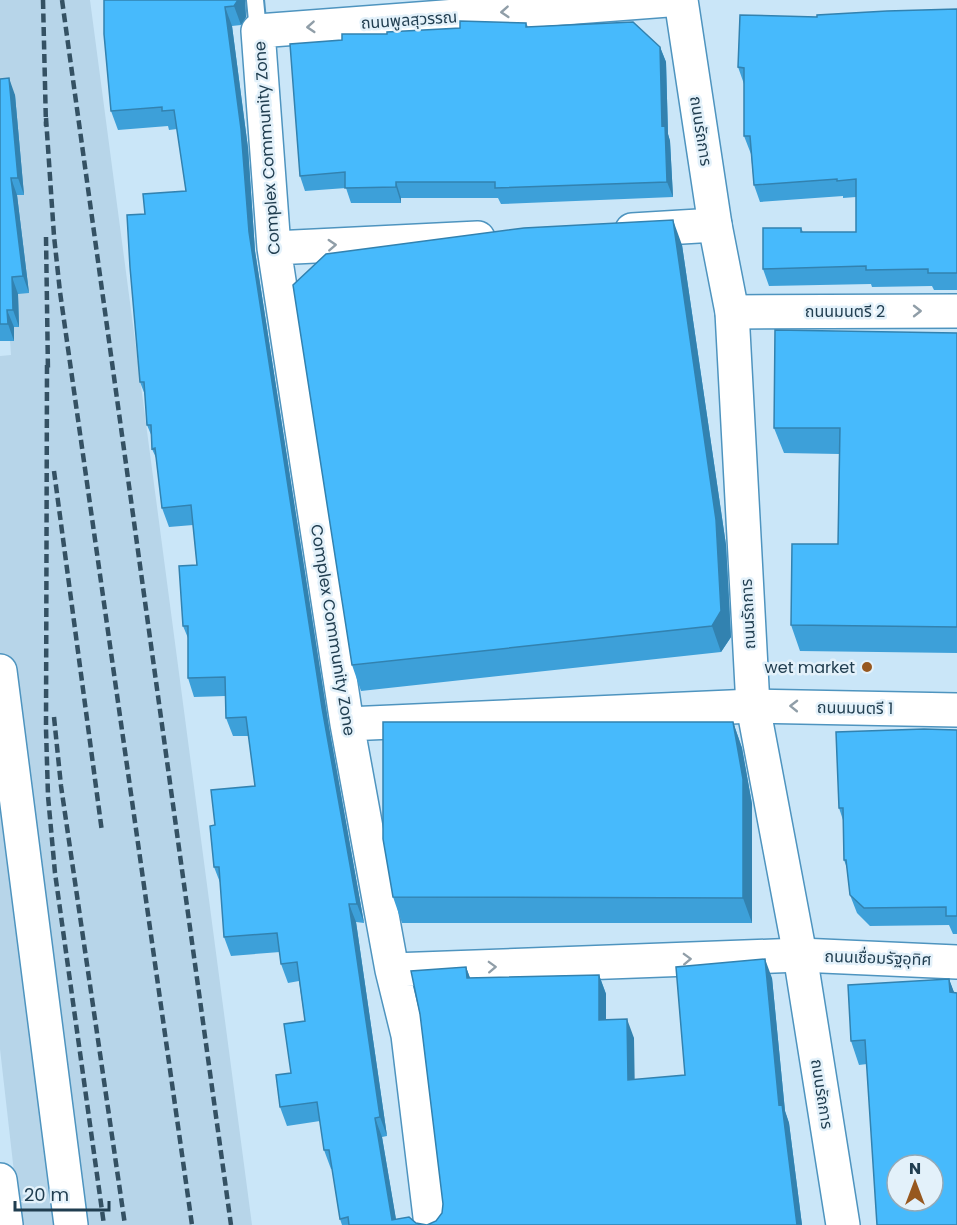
<svg xmlns="http://www.w3.org/2000/svg" width="957" height="1225" font-family="Poppins,'Noto Sans Thai',sans-serif">
	<style>
		.built { fill: #b7d5e9 }
		.lines { fill: none; stroke-linecap: round; stroke-linejoin: round }
		.lane-casing { stroke: #4e94bf; stroke-width: 20 }
		.street-casing { stroke: #4e94bf; stroke-width: 36 }
		.secondary-casing { stroke: #4e94bf; stroke-width: 36 }
		.lane { stroke: #fff; stroke-width: 16 }
		.street { stroke: #fff; stroke-width: 33 }
		.secondary { stroke: #fff; stroke-width: 33 }
		.rail { stroke: #345163; stroke-width: 4.5; stroke-dasharray: 9 4.5; stroke-linecap: butt }
		.wall { fill: #3da0d9 }
		.shaded-wall { fill: #3282b0 }
		.building { fill: #47bafc; stroke: #3282b0; stroke-width: 1.5; fill-rule: evenodd }
		.oneway { stroke: #909ea8 }
		.poi-dot { fill: #97581f; stroke: #e3f1fa; stroke-width: 2 }
		.labels { text-anchor: middle; dominant-baseline: central; stroke-width: 5; stroke-linejoin: round; paint-order: stroke }
		.street-label { font-size: 16px; fill: #213e50; stroke: #e3f1fa }
		.poi-label { font-size: 16px; fill: #213e50; stroke: #e3f1fa; text-anchor: end }
	</style>
	<rect width="100%" height="100%" fill="#cae6f8"/>
	<path class="built" d="M0,0H90L252,1225H20L0,1049V356L11,355L0,193Z"/>
	<g class="lines">
		<defs>
			<path id="lane" d="M255,0L258,31"/>
			<path id="street" d="M632,230L715,225
				M274,248L478,238
				M732,312L957,311
				M0,671L71,1225
				M347,724L753,706L957,710
				M392,970L800,955L957,962
				M431,1225L408,1035L392,970L347,724L274,248L258,31L668,0"/>
			<path id="secondary" d="M681,0L715,225L732,312L753,706L800,955L843,1225
				M0,1180L6,1225"/>
		</defs>
		<use href="#lane" class="lane-casing"/>
		<use href="#street" class="street-casing"/>
		<use href="#secondary" class="secondary-casing"/>
		<use href="#lane" class="lane"/>
		<use href="#street" class="street"/>
		<use href="#secondary" class="secondary"/>
		<path class="rail" d="M43,0L46,126
			M62,0L231,1225
			M46,118L54,236L60,292L192,1225
			M46,237L48,372
			M47,365L46,729L48,796L55,873L104,1225
			M54,471L102,832
			M54,717L61,786L125,1225"/>
	</g>
	<path class="wall" d="M104,0H245L246,17L241,25L232,26L248,148L255,251L329,727L364,923L356,922L387,1136L382,1137L396,1220L427,1225L436,1221L442,1213L466,967L470,978L599,975L606,994V1020L634,1038V1080L685,1075L772,978L785,1111L789,1123L802,1225H342L340,1219L332,1169H331L324,1150L320,1121L287,1126L280,1107L291,1073L305,1021L299,981L288,983L281,964L280,952L231,956L224,937L221,885L214,867L215,825L255,786L249,736H233L226,718L225,696L194,697L188,678V638L183,626L197,565L193,525L169,527L162,508L157,460L152,449V437L147,425L145,395L140,382L145,214L186,191L177,129L169,130L168,126L118,130L111,111Z
		M957,9V290H934L932,286L872,287L871,284L769,286L763,269L801,228L803,232H856V197L843,198V196L760,202L754,185L751,154L744,136V84L738,67L817,17Z
		M526,23L528,27L660,47L666,62L668,134L670,141L673,197L501,204L498,198H401V203H351L346,188L305,191L300,176L342,40L387,34Z
		M0,79L15,95L24,195H17L29,293L18,294L19,327H14V341H0Z
		M682,245L726,545L731,637L721,652L361,691L352,665Z
		M957,333V653L800,651L791,625L838,544L839,454L784,453L774,428Z
		M733,722L742,748L752,804V923H402L393,897Z
		M957,730V934H953L949,925L870,926L857,913L850,895L847,868L844,860L843,820L839,808Z
		M949,979L954,993L867,1064L859,1065L851,1041Z"/>
	<path class="shaded-wall" d="M238,0H245L246,17L241,25L234,6Z
		M225,7L232,26L248,148L255,251L329,727L364,923L357,904L322,708L249,232Z
		M660,47L666,62L668,134L670,141L673,197L667,182L662,126Z
		M9,78L15,95L24,195L18,178Z
		M11,178L17,195L29,293L23,276Z
		M396,182L401,198V203L396,187Z
		M673,220L682,245L726,545L731,637L721,652L712,626Z
		M12,277L18,294L19,327L13,310Z
		M7,310L14,327V341L8,324Z
		M733,722L742,748L752,804V923L743,898Z
		M349,904L356,922L387,1136L380,1117Z
		M765,959L772,978L785,1111L789,1123L802,1225H797L779,1105Z
		M466,967L473,986L467,978Z
		M599,975L606,994V1039L599,1020Z
		M949,979L957,1000L950,992Z
		M627,1019L634,1038L635,1099L628,1080Z
		M375,1118L382,1137L397,1225L392,1220Z"/>
	<path class="building" d="M104,0H238L234,6L225,7L241,129L249,232L322,708L357,904H349L380,1117L375,1118L392,1220L409,1217L416,1223L427,1225L436,1221L442,1213L443,1204L420,1014L411,971L466,967L467,978L599,975V1020L627,1019L628,1080L685,1075L676,967L765,959L779,1105L782,1104L797,1225H349L348,1217L340,1219L329,1150H324L317,1102L280,1107L276,1075L291,1073L284,1024L305,1021L297,962L281,964L277,933L224,937L219,867H214L210,826L215,825L211,790L255,786L246,717L226,718L225,677L188,678V626H183L179,566L197,565L191,505L162,508L155,448L152,449L151,425H147L144,382H140L130,267L127,215L145,214L143,194L186,191L174,110L162,111V107L111,111L104,34Z
		M957,9V273H928V269L866,270V266L763,269V228H801V232H856V179L837,181V179L754,185L750,136H744V68L738,67L740,15L817,17V15L887,11Z
		M460,21L526,23V27L633,22L660,47L662,126L665,125L667,182L495,188V182H396V187L345,188V172L300,176L290,44L342,40V34H387V32L460,28Z
		M9,78L18,178H11L23,276L12,277L13,310H7L8,324H0V79Z
		M673,220L716,520L721,611L712,626L352,665L293,285L326,254L524,228Z
		M775,330L957,333V627L791,625L792,544H838L840,428H774Z
		M383,722H733L743,779V898L393,897L383,839Z
		M924,729L957,730V916H946V907L864,908L850,895L846,860H844L843,808H839L836,732Z
		M949,979L950,992L957,993V1225H877L865,1040L851,1041L848,985ZM897,1165H933V1201H897Z"/>
	<defs><path id="oneway-chevron" d="M-2-3.5L2.5 0L-2 3.5" fill="none" stroke-width="1.6" stroke-linecap="round" stroke-linejoin="round" transform="scale(1.5)"/></defs>
	<g class="oneway">
		<use href="#oneway-chevron" transform="translate(505 12) rotate(176)"/>
		<use href="#oneway-chevron" transform="translate(311 27) rotate(176)"/>
		<use href="#oneway-chevron" transform="translate(332 245) rotate(-3)"/>
		<use href="#oneway-chevron" transform="translate(917 311)"/>
		<use href="#oneway-chevron" transform="translate(794 706) rotate(-179)"/>
		<use href="#oneway-chevron" transform="translate(687 959) rotate(-2)"/>
		<use href="#oneway-chevron" transform="translate(492 967) rotate(-2)"/>
	</g>
	<circle class="poi-dot" cx="867" cy="667" r="6"/>
	<g class="labels">
		<g class="street-label">
			<text transform="translate(409 20) rotate(-4)">ถนนพูลสุวรรณ</text>
			<text transform="translate(701 131) rotate(81)">ถนนรัถการ</text>
			<text transform="translate(267 148) rotate(-94)">Complex Community Zone</text>
			<text x="845" y="311">ถนนมนตรี 2</text>
			<text transform="translate(748 614) rotate(-93)">ถนนรัถการ</text>
			<text transform="translate(333 630) rotate(81)">Complex Community Zone</text>
			<text transform="translate(855 708) rotate(1)">ถนนมนตรี 1</text>
			<text transform="translate(878 958) rotate(2)">ถนนเชื่อมรัฐอุทิศ</text>
			<text transform="translate(822 1094) rotate(81)">ถนนรัถการ</text>
		</g>
		<g class="poi-label">
			<text x="855" y="667">wet market</text>
		</g>
	</g>
	<g transform="translate(915 1183)"><circle r="28" fill="#e3f1fa" stroke="#95a9b6" stroke-width="1.5"/>
	<path d="M0-4.5L10 22L0 15L-10 22Z" fill="#97581f"/>
	<text y="-9" font-size="16" font-weight="bold" text-anchor="middle" fill="#213e50">N</text>
	</g>
	<path d="M15 1201v9h94v-9" fill="none" stroke="#213e50" stroke-width="3"/>
	<text x="24" y="1201" font-size="18" fill="#213e50" stroke="#e3f1fa" stroke-width="4.5" paint-order="stroke">20 m</text>
</svg>
